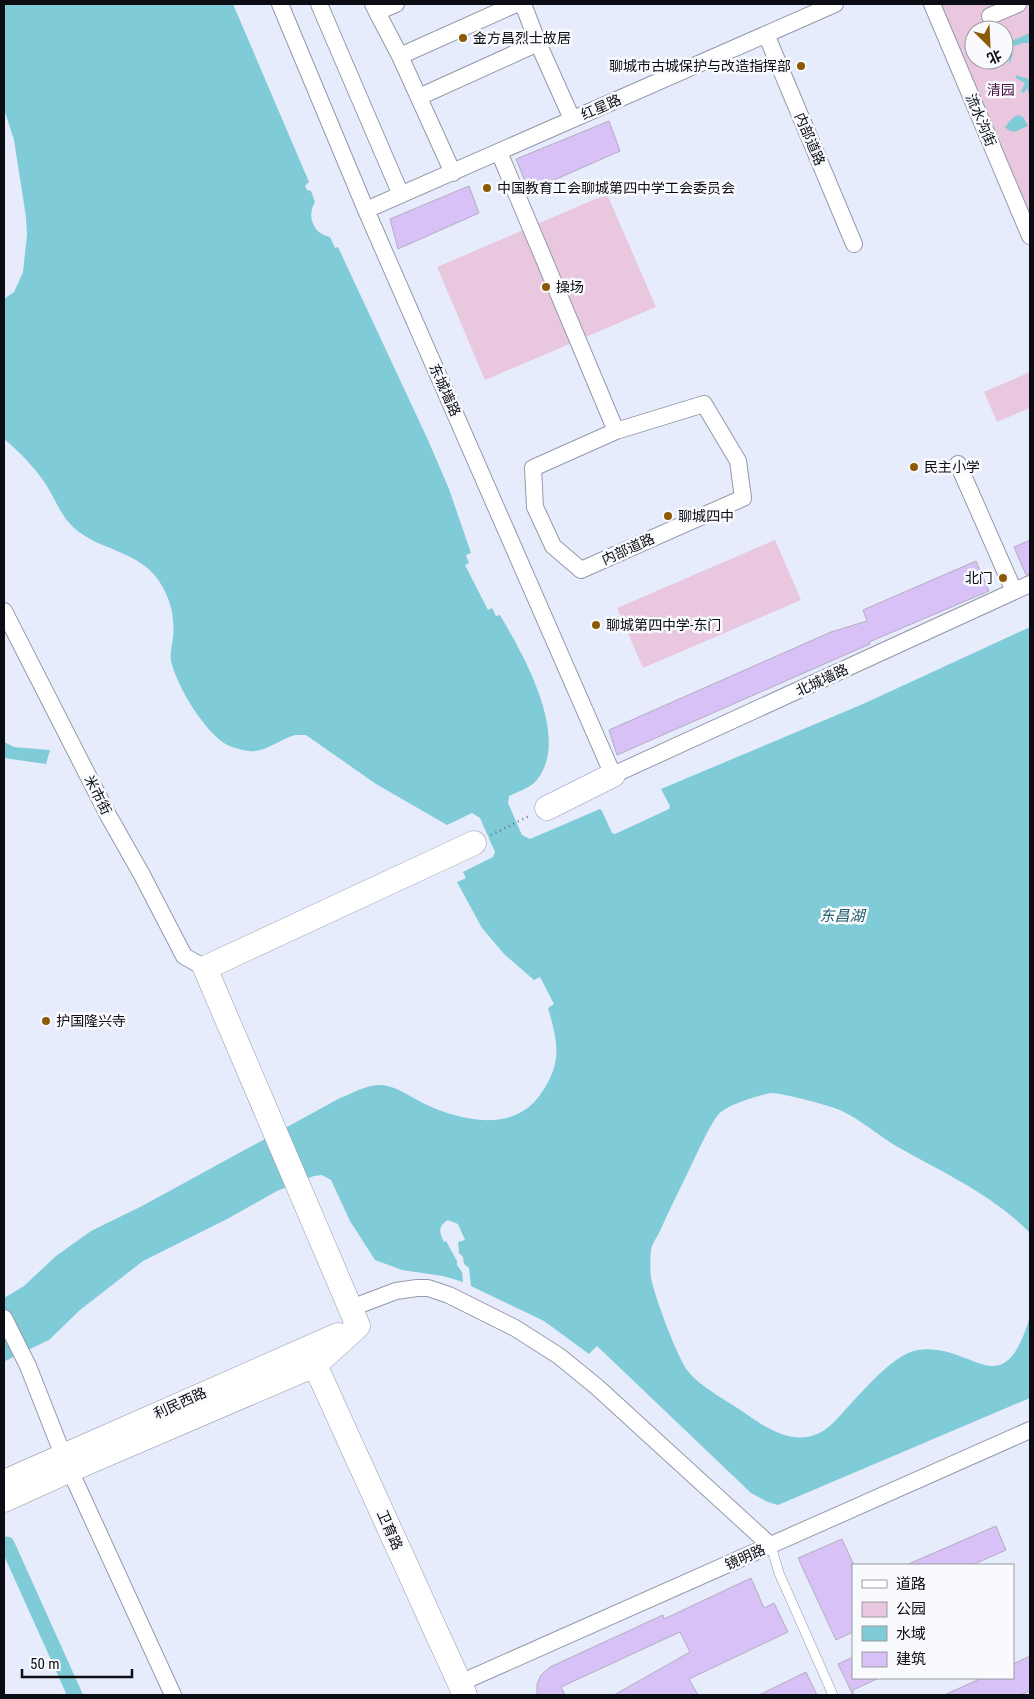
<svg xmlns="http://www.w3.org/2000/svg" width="1034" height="1699" font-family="'Roboto Condensed','Noto Sans SC',sans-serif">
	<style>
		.green { fill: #e8c7df; fill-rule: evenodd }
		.water { fill: #7fcbd7 }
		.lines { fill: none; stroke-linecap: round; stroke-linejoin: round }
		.canal { stroke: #7fcbd7; stroke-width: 15 }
		.building { fill: #d7c1f6; stroke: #b5adc0 }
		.lane-casing { stroke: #9499ac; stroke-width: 10 }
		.street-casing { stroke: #9499ac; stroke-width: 18 }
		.secondary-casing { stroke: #9499ac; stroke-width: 25 }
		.path { stroke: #70737e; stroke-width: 2.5; stroke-dasharray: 1 4; stroke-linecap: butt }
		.lane { stroke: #fff; stroke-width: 9 }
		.street { stroke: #fff; stroke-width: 16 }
		.secondary { stroke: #fff; stroke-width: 24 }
		.poi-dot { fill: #8c5a05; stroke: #f9fafe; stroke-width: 2 }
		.labels { text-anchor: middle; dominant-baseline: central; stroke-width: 5; stroke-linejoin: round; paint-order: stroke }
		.poi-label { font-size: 14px; fill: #0c0d14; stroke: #f9fafe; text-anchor: start }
		.park-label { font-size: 14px; fill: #490d3e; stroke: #f9fafe }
		.street-label { font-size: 14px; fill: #0c0d14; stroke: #f9fafe }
		.water-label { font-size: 15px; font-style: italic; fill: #226069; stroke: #f9fafe }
	</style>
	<rect width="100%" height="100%" fill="#e7ecfc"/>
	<path class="green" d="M932,4H1030V236ZM974,30H1004V60H974Z
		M607,194L656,307L485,380L437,267Z
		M1030,372V408L997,422L984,392Z
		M775,540L801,600L643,668L617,608Z"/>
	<path class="water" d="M4,4H233L309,182L305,186L307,190L311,191L315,202C306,217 314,234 330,237L335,248L338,247L428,440L449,489L471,553L466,555L469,563L465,565L488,610L492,608L496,616L500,615C523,654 572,739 536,781C530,788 517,792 509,796L508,803L522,835L530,839L600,809L602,811L612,833L615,834L669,809L670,806L661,789L863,704L1030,627V1233C993,1195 942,1172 896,1146C878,1135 861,1120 842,1111C833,1106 779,1092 770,1093C757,1096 725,1105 717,1116C708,1129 697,1153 690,1168C680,1189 669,1210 660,1231C657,1237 652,1244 651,1250C650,1258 650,1269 651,1277C653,1293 678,1359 688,1371C697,1384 725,1400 739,1409C760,1424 790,1446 817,1434C829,1429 837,1419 845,1410C858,1396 871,1381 886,1368C896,1360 906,1352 918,1350C973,1342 1003,1409 1030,1316V1398L778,1505L768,1502L751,1493L597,1346L589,1354L544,1321L471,1286L469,1268L464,1264L463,1257L459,1253L458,1242L465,1240L458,1224L448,1220C438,1226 439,1232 444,1242L446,1241L457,1261V1265L462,1272L463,1282L443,1276L402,1270L375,1260L350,1221L331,1180L322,1175L314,1176L277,1191L229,1218L143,1261L80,1310L49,1340L5,1361L4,1358V1298L24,1286L56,1256L91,1231L142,1206L340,1098C355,1092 367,1084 383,1085C398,1087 412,1098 425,1104C461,1121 513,1133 540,1095C563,1063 558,1043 548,1008L554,1004L540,977L534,980L504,954L482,928L457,882L466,878L463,872L493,857L495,852L480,818L472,813L447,825L376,784L306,735C303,735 299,735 295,735C280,739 265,753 249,751C241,750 230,747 224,743C202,728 177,686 171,661C170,654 172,645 173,638C175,618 171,599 159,581C138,550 100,551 74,528C60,515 55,498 45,483C34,467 19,451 4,439V299L14,292L23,272L27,235L26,217L14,140L4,109Z
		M1030,33V43H1023L1009,48L1013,53L1010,64L1006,51L1004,52V41H1011Z
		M1015,75L1029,79L1030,78V97L1027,88L1024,93L1021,92L1025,83L1017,79Z
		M1019,115L1023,117L1028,126L1014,132L1008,130L1005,127C1009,122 1013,116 1019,115Z
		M4,742L14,747L50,750L46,764L4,758Z"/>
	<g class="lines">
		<path class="canal" d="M7,1544L75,1695"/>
	</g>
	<path class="building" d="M609,121L620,151L529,191L516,159Z
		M469,186L479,213L398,249L390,219Z
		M1030,540V574L1026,575L1014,547Z
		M976,561L989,591L869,642L870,644L617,755L609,730L831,632L867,621L863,610Z
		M996,1526L1006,1550L972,1565H906Z
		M842,1539L853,1563V1632L836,1640L798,1558Z
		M751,1578L764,1608L774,1603L788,1632L689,1679L698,1695H614L690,1652L680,1632L561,1687L565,1695H537V1684L541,1675L550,1667L663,1615L664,1619Z
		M1030,1656V1691L1020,1695H944L982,1678H1013V1664Z
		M853,1657V1678H879L853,1690V1695L838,1664Z
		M806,1672L817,1695H759Z"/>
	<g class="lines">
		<defs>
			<path id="lane" d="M771,1546L779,1573L833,1695"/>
			<path id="street" d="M280,4L366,210L613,775L1030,584
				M319,4L401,195
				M373,4L377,12L396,4
				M523,4L538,43L572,119
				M932,4L1030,236
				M377,12L400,56L453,173
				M990,16L1018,4
				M766,34L854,244
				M400,56L516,4
				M419,97L538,43
				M499,152L616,431L533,468L535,507L553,546L581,570L743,498L738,461L704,404L616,431
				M366,210C523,142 679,73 835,4
				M958,464L1014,591
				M4,611L108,815L142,875L184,956L205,968
				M351,1308L396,1291L417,1288H428L449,1295L515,1328L559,1356L597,1387L771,1546
				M4,1318L28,1366L63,1455L173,1695
				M460,1683L1030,1430"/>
			<path id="secondary" d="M547,808L613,775
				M315,1365L465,1695
				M4,1482L338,1335
				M4,1500L70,1470L315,1365L358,1326L205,968L474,843"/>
		</defs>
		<use href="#lane" class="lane-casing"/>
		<use href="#street" class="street-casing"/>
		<use href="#secondary" class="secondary-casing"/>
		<path class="path" d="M491,835L531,815"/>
		<use href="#lane" class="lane"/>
		<use href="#street" class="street"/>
		<use href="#secondary" class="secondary"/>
	</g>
	<g class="poi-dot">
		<circle cx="463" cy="38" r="5"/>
		<circle cx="801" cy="66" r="5"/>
		<circle cx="487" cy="188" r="5"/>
		<circle cx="546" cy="287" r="5"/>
		<circle cx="914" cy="467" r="5"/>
		<circle cx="668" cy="516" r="5"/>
		<circle cx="1003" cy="578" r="5"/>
		<circle cx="596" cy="625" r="5"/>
		<circle cx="46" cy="1021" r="5"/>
	</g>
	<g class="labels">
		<g class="poi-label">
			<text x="473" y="38">金方昌烈士故居</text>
			<text x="791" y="66" text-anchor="end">聊城市古城保护与改造指挥部</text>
			<text x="497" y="188">中国教育工会聊城第四中学工会委员会</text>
			<text x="556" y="287">操场</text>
			<text x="924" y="467">民主小学</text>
			<text x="678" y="516">聊城四中</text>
			<text x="993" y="578" text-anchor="end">北门</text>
			<text x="606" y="625">聊城第四中学-东门</text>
			<text x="56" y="1021">护国隆兴寺</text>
		</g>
		<g class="park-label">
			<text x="1001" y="90">清园</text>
		</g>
		<g class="street-label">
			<text transform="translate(601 107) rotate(-24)">红星路</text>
			<text transform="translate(981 120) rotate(67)">流水沟街</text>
			<text transform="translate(810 139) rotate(67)">内部道路</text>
			<text transform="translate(445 390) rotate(66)">东城墙路</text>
			<text transform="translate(628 549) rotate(-24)">内部道路</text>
			<text transform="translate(822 680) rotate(-25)">北城墙路</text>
			<text transform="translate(98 795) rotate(63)">米市街</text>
			<text transform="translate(180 1403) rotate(-24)">利民西路</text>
			<text transform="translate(390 1530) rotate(66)">卫育路</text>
			<text transform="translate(745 1557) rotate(-24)">镜明路</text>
		</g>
		<g class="water-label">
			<text x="842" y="916">东昌湖</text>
		</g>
	</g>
	<rect width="1034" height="1699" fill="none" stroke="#0c0d14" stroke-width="10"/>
	<rect x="852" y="1564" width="162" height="115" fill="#f9fafe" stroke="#9a9ba0"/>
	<rect x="862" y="1580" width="25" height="8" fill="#ffffff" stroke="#9a9ba0"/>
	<text x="896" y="1589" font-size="15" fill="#0c0d14">道路</text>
	<rect x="862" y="1602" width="25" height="15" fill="#e8c7df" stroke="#9a9ba0"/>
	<text x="896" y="1614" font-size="15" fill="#0c0d14">公园</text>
	<rect x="862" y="1626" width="25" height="15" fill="#7fcbd7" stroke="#9a9ba0"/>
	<text x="896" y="1639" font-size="15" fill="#0c0d14">水域</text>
	<rect x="862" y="1652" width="25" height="15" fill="#d7c1f6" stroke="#9a9ba0"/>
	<text x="896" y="1664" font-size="15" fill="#0c0d14">建筑</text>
	<g transform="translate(989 45) rotate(156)"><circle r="24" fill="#f9fafe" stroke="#9a9ba0"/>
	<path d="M0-4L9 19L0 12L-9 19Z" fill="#8c5a05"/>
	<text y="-8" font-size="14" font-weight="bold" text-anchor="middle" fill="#0c0d14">北</text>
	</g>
	<path d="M22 1669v8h110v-8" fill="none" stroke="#0c0d14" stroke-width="2.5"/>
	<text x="30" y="1669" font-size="15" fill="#0c0d14" stroke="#f9fafe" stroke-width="4" paint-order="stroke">50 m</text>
</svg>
